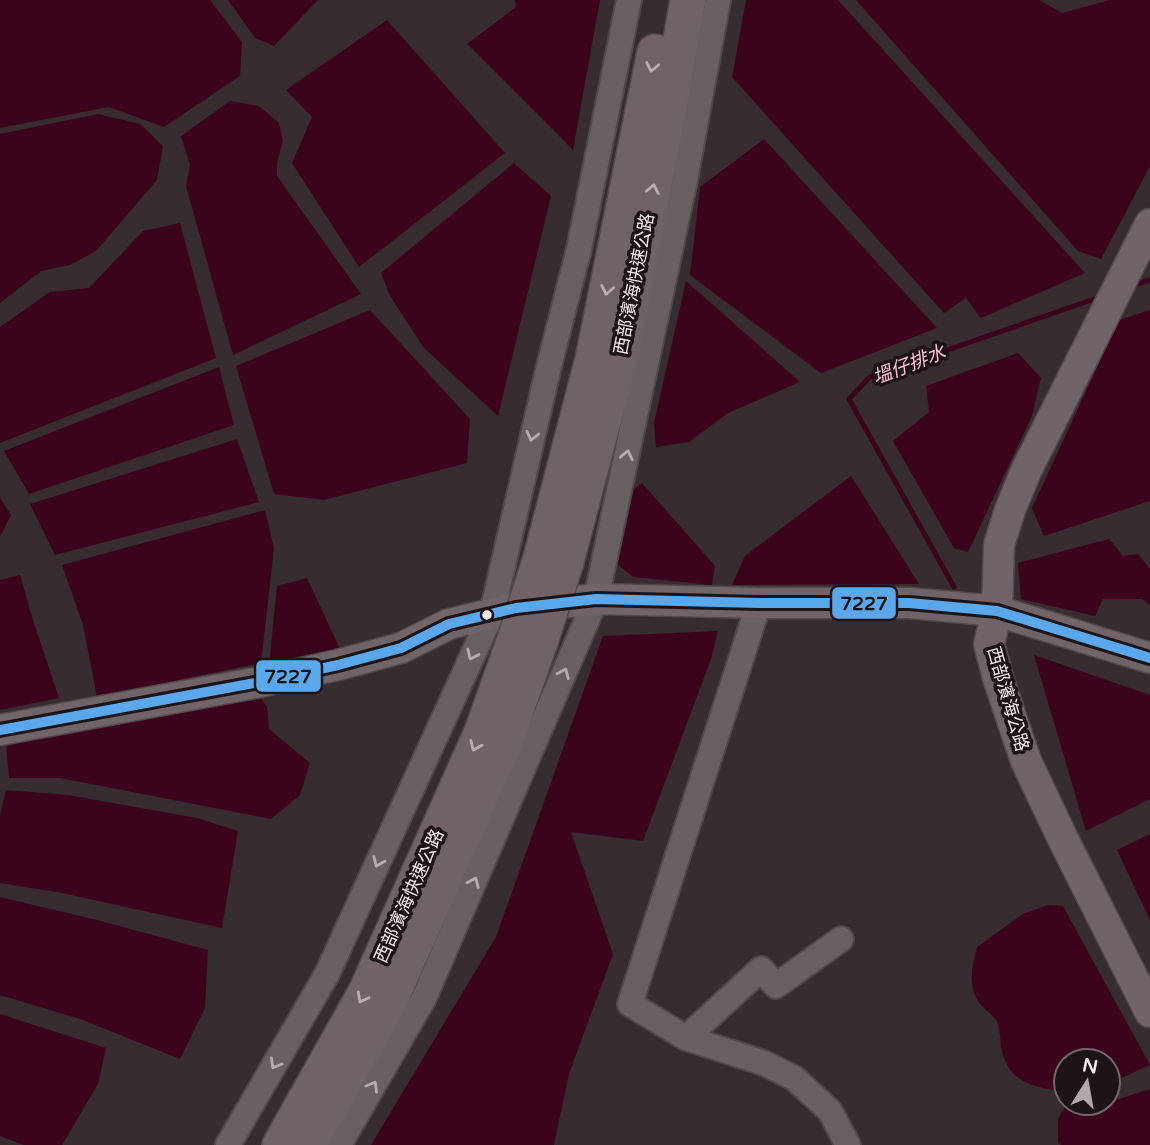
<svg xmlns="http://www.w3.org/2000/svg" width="1150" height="1145" font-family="'Varela Round','Noto Sans TC',sans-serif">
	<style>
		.water { fill: #3c041c }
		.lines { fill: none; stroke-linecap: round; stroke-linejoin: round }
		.stream { stroke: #3c041c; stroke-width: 5 }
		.minor-casing { stroke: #51484a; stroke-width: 28 }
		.major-casing { stroke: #51484a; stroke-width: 33 }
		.highway-casing { stroke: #51484a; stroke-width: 38 }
		.minor { stroke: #696062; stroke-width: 24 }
		.major { stroke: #716468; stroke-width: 30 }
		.highway { stroke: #716266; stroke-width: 35 }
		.highway-bridge-casing { stroke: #51484a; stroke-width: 38; stroke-linecap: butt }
		.highway-bridge { stroke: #716266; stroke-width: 35 }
		.bus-1-casing { stroke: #1c1416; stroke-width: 16 }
		.bus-1 { stroke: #5aa8eb; stroke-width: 10 }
		.oneway { stroke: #baacb0 }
		.oneway2 { stroke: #b7abae }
		.bus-dot { fill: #f6e9ec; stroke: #1c1416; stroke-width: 2.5 }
		.labels { text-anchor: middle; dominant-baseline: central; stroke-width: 7; stroke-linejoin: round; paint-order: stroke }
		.street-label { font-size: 18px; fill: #f6e9ec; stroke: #1c1416 }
		.water-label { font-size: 19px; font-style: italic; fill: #fec0d0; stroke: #1c1416 }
		.line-badge { stroke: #1c1416; stroke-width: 2.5 }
		.pale-badge-label { font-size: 19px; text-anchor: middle; font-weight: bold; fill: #111 }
	</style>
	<rect width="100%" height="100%" fill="#372c2f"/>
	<path class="water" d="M0,0H210L242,42L240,76L164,127L109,107L0,128Z
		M228,0H318L274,46L255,38Z
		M515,0H600L573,150L467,44L516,7Z
		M746,0H838L1085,273L981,318L966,298L944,313L732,77Z
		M856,0H1039L1062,13L1110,0H1150V166L1101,259L1078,251Z
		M387,20L505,153L359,267L292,163L312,117L286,90Z
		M230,101L259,106L279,123L283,141L277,163V176L361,294L233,355L186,186L190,165L181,136Z
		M98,114L140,124L163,146L157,180L96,251L70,265L41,271L0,303V134Z
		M764,139L937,328L821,373L690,275L700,187Z
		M514,163L551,196L498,416L424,348L390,296L381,273Z
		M180,223L216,358L0,443V327L50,292L89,288L143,231Z
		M686,281L800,382L728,413L689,442L656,447L654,423Z
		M370,310L470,419L467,463L324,500L274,494L236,366Z
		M1150,310V501L1044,536L1032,508L1119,320Z
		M1018,353L1041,378L1032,416L968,552L954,548L893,441L929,412L926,386Z
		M219,367L234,425L29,494L4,451Z
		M237,439L259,502L55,555L30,504Z
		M851,476L919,584L732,585L745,556Z
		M642,483L715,566L712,585L633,577L612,560L634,489Z
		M0,498L11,515L0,537Z
		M265,510L274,548L261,663L97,697L83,625L62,565Z
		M1109,539L1123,556L1138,554L1150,569V605L1142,599H1103L1095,616L1021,599L1018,563Z
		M20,575L33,620L59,698L0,710V580Z
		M307,578L340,649L269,666L277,586Z
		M718,631L711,659L643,841L571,832L613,954L569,1074L554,1145H371L496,937L603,636Z
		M1034,655L1150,695V799L1086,831Z
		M259,695L267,707L269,729L310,763L300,795L271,819L60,778H9L6,743Z
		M6,790L68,795L197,818L238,831L222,928L57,892L0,883V816Z
		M1150,834V920L1117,850Z
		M0,897L101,921L208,950L205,1008L180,1059L83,1020L0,995Z
		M1048,905L1063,906L1150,1065L1108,1084V1061H1066V1092C1035,1087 1007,1084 1001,1046C1000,1038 1000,1026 996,1020C992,1014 985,1010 980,1004C967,986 972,967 977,947L1023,914Z
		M0,1014L106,1048L98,1084L62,1145H24L0,1136Z
		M1150,1089V1145H1061L1058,1142V1119L1065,1107L1097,1106Z"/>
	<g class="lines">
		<path class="stream" d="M1134,285L1150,280
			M954,587L849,399L870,377L1100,297"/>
		<defs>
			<path id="minor" d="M759,603L630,1004L686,1038L764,1063L794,1078L830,1111L848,1145
				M686,1038L761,969L776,986L841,939
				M228,1145L327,974L492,613L548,370L579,249L629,0
				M339,1145L424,998L596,599L685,180L718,0"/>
			<path id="major" d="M1150,224L1026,471L1010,510L999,545L997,611L989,644L998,678L1026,761L1063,839L1150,1012
				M0,730L260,682L338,665L401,648L449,624L516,608L596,599L759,603H909L997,611L1150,658"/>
			<path id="highway" d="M541,558L593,359L655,52
				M565,565L618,365L664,134L688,0
				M280,1145L366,992L482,732L516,636
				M308,1145L389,1002L505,741L540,642"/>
		</defs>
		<use href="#minor" class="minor-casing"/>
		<use href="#major" class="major-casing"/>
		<use href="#highway" class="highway-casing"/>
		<use href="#minor" class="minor"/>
		<use href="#major" class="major"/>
		<use href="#highway" class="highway"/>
		<defs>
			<path id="highway-bridge" d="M516,636L541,558
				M540,642L565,565"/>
		</defs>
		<use href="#highway-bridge" class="highway-bridge-casing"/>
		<use href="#highway-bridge" class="highway-bridge"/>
		<defs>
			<path id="bus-1" d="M0,730L260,682L338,665L401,648L449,624L516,608L596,599L759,603H909L997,611L1150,658"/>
		</defs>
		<use href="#bus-1" class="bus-1-casing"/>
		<use href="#bus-1" class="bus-1"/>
	</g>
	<defs><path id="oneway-chevron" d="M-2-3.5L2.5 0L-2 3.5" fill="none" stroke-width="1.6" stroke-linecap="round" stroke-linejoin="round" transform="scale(1.75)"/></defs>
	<g class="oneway">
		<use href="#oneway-chevron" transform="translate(652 67) rotate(101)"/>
		<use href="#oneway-chevron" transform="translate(653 189) rotate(-79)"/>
		<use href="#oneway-chevron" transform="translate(607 290) rotate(101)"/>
		<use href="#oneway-chevron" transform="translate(475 746) rotate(114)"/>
		<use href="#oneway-chevron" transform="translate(362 998) rotate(118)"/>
	</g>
	<g class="oneway2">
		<use href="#oneway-chevron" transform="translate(532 436) rotate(103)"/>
		<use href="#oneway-chevron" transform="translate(627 455) rotate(-78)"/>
		<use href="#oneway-chevron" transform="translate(472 655) rotate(115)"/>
		<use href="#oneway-chevron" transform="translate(564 673) rotate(-67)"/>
		<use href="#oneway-chevron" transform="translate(378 862) rotate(114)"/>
		<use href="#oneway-chevron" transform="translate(474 882) rotate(-66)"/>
		<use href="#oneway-chevron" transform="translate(275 1064) rotate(120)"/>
		<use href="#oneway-chevron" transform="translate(373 1086) rotate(-60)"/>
	</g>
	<circle class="bus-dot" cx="487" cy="615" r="6"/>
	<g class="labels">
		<g class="street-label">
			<text transform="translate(634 284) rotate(-79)">西部濱海快速公路</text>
			<text transform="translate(1008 699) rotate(74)">西部濱海公路</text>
			<text transform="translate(409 896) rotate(-66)">西部濱海快速公路</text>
		</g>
		<g class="water-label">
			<text transform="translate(909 365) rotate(-21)">塭仔排水</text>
		</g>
	</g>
	<g class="line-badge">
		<rect x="831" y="586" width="66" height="34" rx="7" fill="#5aa8eb"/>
		<rect x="255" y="659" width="67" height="34" rx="7" fill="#5aa8eb"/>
	</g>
	<g class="pale-badge-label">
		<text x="864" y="610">7227</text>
		<text x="288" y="683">7227</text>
	</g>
	<g transform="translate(1087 1082) rotate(11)"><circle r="33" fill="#1c1416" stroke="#73696c" stroke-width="2"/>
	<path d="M0-5L12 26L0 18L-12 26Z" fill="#b3a7aa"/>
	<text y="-10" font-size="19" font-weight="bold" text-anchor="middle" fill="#f6e9ec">N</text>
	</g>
</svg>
